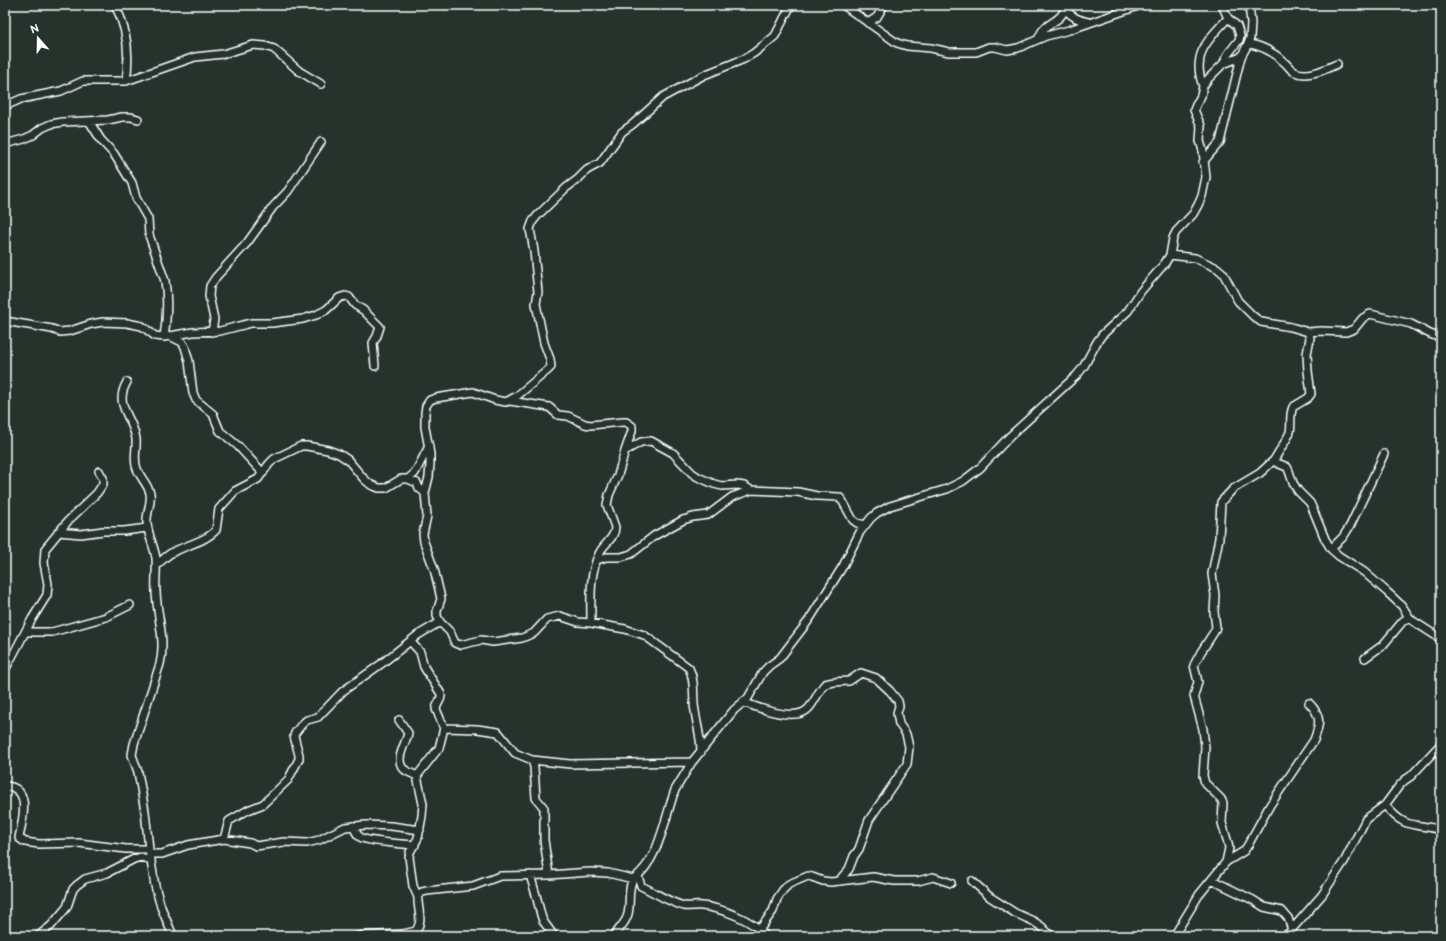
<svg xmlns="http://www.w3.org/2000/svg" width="1446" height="941" font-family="'Balsamiq Sans',sans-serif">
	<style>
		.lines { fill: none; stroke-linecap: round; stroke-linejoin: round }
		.street-casing { stroke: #fff; stroke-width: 10 }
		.street { stroke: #26332d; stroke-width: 7 }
	</style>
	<rect width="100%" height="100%" fill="#26332d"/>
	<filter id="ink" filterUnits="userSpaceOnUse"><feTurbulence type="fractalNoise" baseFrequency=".025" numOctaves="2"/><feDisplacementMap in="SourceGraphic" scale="8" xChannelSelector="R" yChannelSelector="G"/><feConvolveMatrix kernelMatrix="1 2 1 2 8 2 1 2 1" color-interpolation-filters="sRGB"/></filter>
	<g filter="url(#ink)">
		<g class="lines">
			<defs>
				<path id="street" d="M115,5C127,28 130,55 126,81
					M843,5L897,43L907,46L931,48L949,52H976L989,47H995L1007,50L1018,48L1046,36L1069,30L1141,5
					M1222,5L1228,18L1237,26L1240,36L1239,40L1228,54L1223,64
					M1065,9C1072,17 1078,20 1088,22
					M868,23L877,17L884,5
					M1038,39C1040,36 1041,32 1043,30C1051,21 1065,19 1065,5
					M1248,44C1261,45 1275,53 1284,62C1288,65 1290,70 1295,72C1308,78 1326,69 1337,64
					M1203,86C1191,54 1208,40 1228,18
					M5,106L21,99L61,91L83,81H126L195,57L223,54L253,45L265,46L274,49L299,71L321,84
					M89,121L101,140L114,154L132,183L136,198L148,219L149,235L165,281C168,300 167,318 164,337
					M5,144L24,139L33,135L42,128L51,124L63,122L108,120L122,117H131L138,119
					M1203,162L1220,142L1241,57
					M1170,255L1195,258L1217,268L1223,273L1238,301L1253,316L1261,322L1291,327L1308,332L1310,338L1307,354L1308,371L1311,394L1308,398L1293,407C1289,415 1292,424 1290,432C1286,442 1279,451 1274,460L1277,463L1287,467L1289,471L1293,483L1298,491L1310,503L1314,512L1325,539L1331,549L1339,556L1364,572L1387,592L1402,606L1409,617L1413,621L1441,639
					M5,321L52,329L60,332L70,331L91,324L103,322L127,323L142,326L155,336L164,337L193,332L220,331L251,323H272L303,319L316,315L326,310L339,298L345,296L349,297L355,305L363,310L380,327L377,336L373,343L375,366
					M212,332L214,319L209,296L210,286L216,277L247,243L273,207L288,191L321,142
					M1308,332L1321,331L1346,332L1354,329L1363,318L1370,314L1411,324L1430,334L1441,338
					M170,336L182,342L185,347L189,361L193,393L196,400L213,414L220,431L238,446L263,473
					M127,382C113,405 133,417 136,439C137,449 133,459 137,469C140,477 148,485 150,493C152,503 146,513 147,523C148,535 154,546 156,558C157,569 155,581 156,592C157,616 166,640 160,664L134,744L132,755L138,772L145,811L149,849L155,886L161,907L173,936
					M510,401L549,407L558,415L568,416L585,424L590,425L623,422H626L632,426V431L625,451L618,475L609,495L607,505L615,527C615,539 603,544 599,554C589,575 591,600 591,623
					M625,451L641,442L651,441L673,453L692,473L698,477L714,484L722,486L737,485L744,486L751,490
					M408,479L415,473L429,446
					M58,532L81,534L103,531H124L147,528
					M1331,549L1343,537L1350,526L1384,454
					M597,560L606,557H621L631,554L654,536L683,520L693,517L708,515L732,497L751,490L798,492L817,496L839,497L842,500L853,520L857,523L865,525
					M156,566C161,561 167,555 173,552C187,545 206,541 216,530L219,509L235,491L258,479L269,464L274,459L301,446H307L328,450L339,454L348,460L364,479L371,485L379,488H386L401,479H408L417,483L419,488L425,493
					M25,632H52L63,629L106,617L130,605
					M411,642L420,652L424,667L441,694C442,700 437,703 436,709L444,728L439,748L417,776L423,804L422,816L418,838L410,852L409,857L413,886L418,897
					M1365,658L1383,645L1403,621L1409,617
					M5,670L32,619L47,595L48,584L44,563L45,549L68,521L97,493L103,484V478L99,471
					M743,702C758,708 795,722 808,709C815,702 818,691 825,684L834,682L849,681L861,673L876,678L890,691L898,701L899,706L897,713L899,724L906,734L909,747L907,764L869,820L859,849L854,856L849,869L842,877L840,881
					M399,720L408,733C406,744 393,761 405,770C408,772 413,774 417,776
					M444,728L477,729L498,732L515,753L532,760L570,764L692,762
					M701,752C701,737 697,726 695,711C692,697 696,682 689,668L644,635L625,629L591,623L578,622L560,616L547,619L534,633L522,638L493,642L481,640L460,645L455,643L450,632L440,622L437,616V611L441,599L440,594L434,569L424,542L423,534L427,516L425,493L429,477L430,464V454L425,427V413L426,406L430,400L436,398L473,392L495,400L506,402L517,396L548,370L551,367L550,359L544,343L536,304L538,292L534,251L530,229L533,221L538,215L566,188L578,179L587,170L600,163L622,132L633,124L663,97L704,75L744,59L754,53L769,41L775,36L791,5
					M532,760L534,767L536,798L544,808V840L549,875
					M5,786C33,787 22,821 19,838L25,842L39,844L79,843L126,849H149
					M1385,805C1406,831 1414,822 1441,830
					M353,826C355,830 356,834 360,837C367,842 404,844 415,845
					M224,839L229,821L248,810L263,804L288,780L299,759V755L294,736L295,733L302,724L307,720L318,717L343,691L381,664L418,635L440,622
					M150,854H162L188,845L224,839L250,843L256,846L284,842L307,843L319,840L345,827L366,825L391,826L420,830
					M1226,862L1244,851L1248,845L1270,805L1314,740C1320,724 1322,716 1309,703
					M530,875L536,895L541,915L543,921L554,936
					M638,876L641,886C656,893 668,902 684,906C690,907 696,905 702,906C721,908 754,920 765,936
					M1212,880L1253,900L1264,907L1282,911L1288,918L1292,930
					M972,881L990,897L1015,913L1033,921L1042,927L1051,936
					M760,929L773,911L777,899L783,890L789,884L808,876L812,877L823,881L831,882L873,877L894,881H918L933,877L951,883
					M38,936L51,926L67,907L73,889L77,885L85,879L107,873L134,859L141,857L151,860
					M358,936L403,934L416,931C424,919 417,909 418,897L422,892L427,891L473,886L500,876L549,875L590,872L608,873L633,879C659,862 665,817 675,790L692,762L734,710L748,698L763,672L769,666L780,658L809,620L843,566L860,532L871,518L877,513L890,506L947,489L963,481L980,468L1009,437L1077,375L1084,366L1097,342L1102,335L1128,311L1141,291L1165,263L1170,255L1173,238L1176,232L1193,214L1198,205L1202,196L1206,177L1203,151L1200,141L1201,126L1194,110L1196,105L1201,96L1203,86L1208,79L1223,64L1241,57L1248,44L1250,38L1251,23L1249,5
					M614,936C619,928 626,923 628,914C631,901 627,890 633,879
					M1174,936L1199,895L1226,862L1229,848L1228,843L1222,823L1223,803L1221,799L1205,783L1203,776L1205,747L1203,729L1194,696L1198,682L1194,665L1201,652L1214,632L1216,627L1214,612L1215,595L1212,574L1219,538L1221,502L1233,489L1260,473L1274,460
					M1286,936L1322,895L1345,860L1366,819L1385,805L1399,786L1405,780L1411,776L1441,744"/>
			</defs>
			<use href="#street" class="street-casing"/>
			<use href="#street" class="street"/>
		</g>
	</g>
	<rect width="1446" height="941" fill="none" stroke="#26332d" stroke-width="20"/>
	<rect x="10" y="10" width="1426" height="921" fill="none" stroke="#fff" stroke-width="1.5" filter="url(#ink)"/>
	<g transform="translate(38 38) rotate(340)" stroke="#26332d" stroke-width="3" paint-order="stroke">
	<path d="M0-3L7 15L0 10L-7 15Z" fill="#ffffff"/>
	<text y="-6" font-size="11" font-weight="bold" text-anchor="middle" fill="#ffffff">N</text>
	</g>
</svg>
